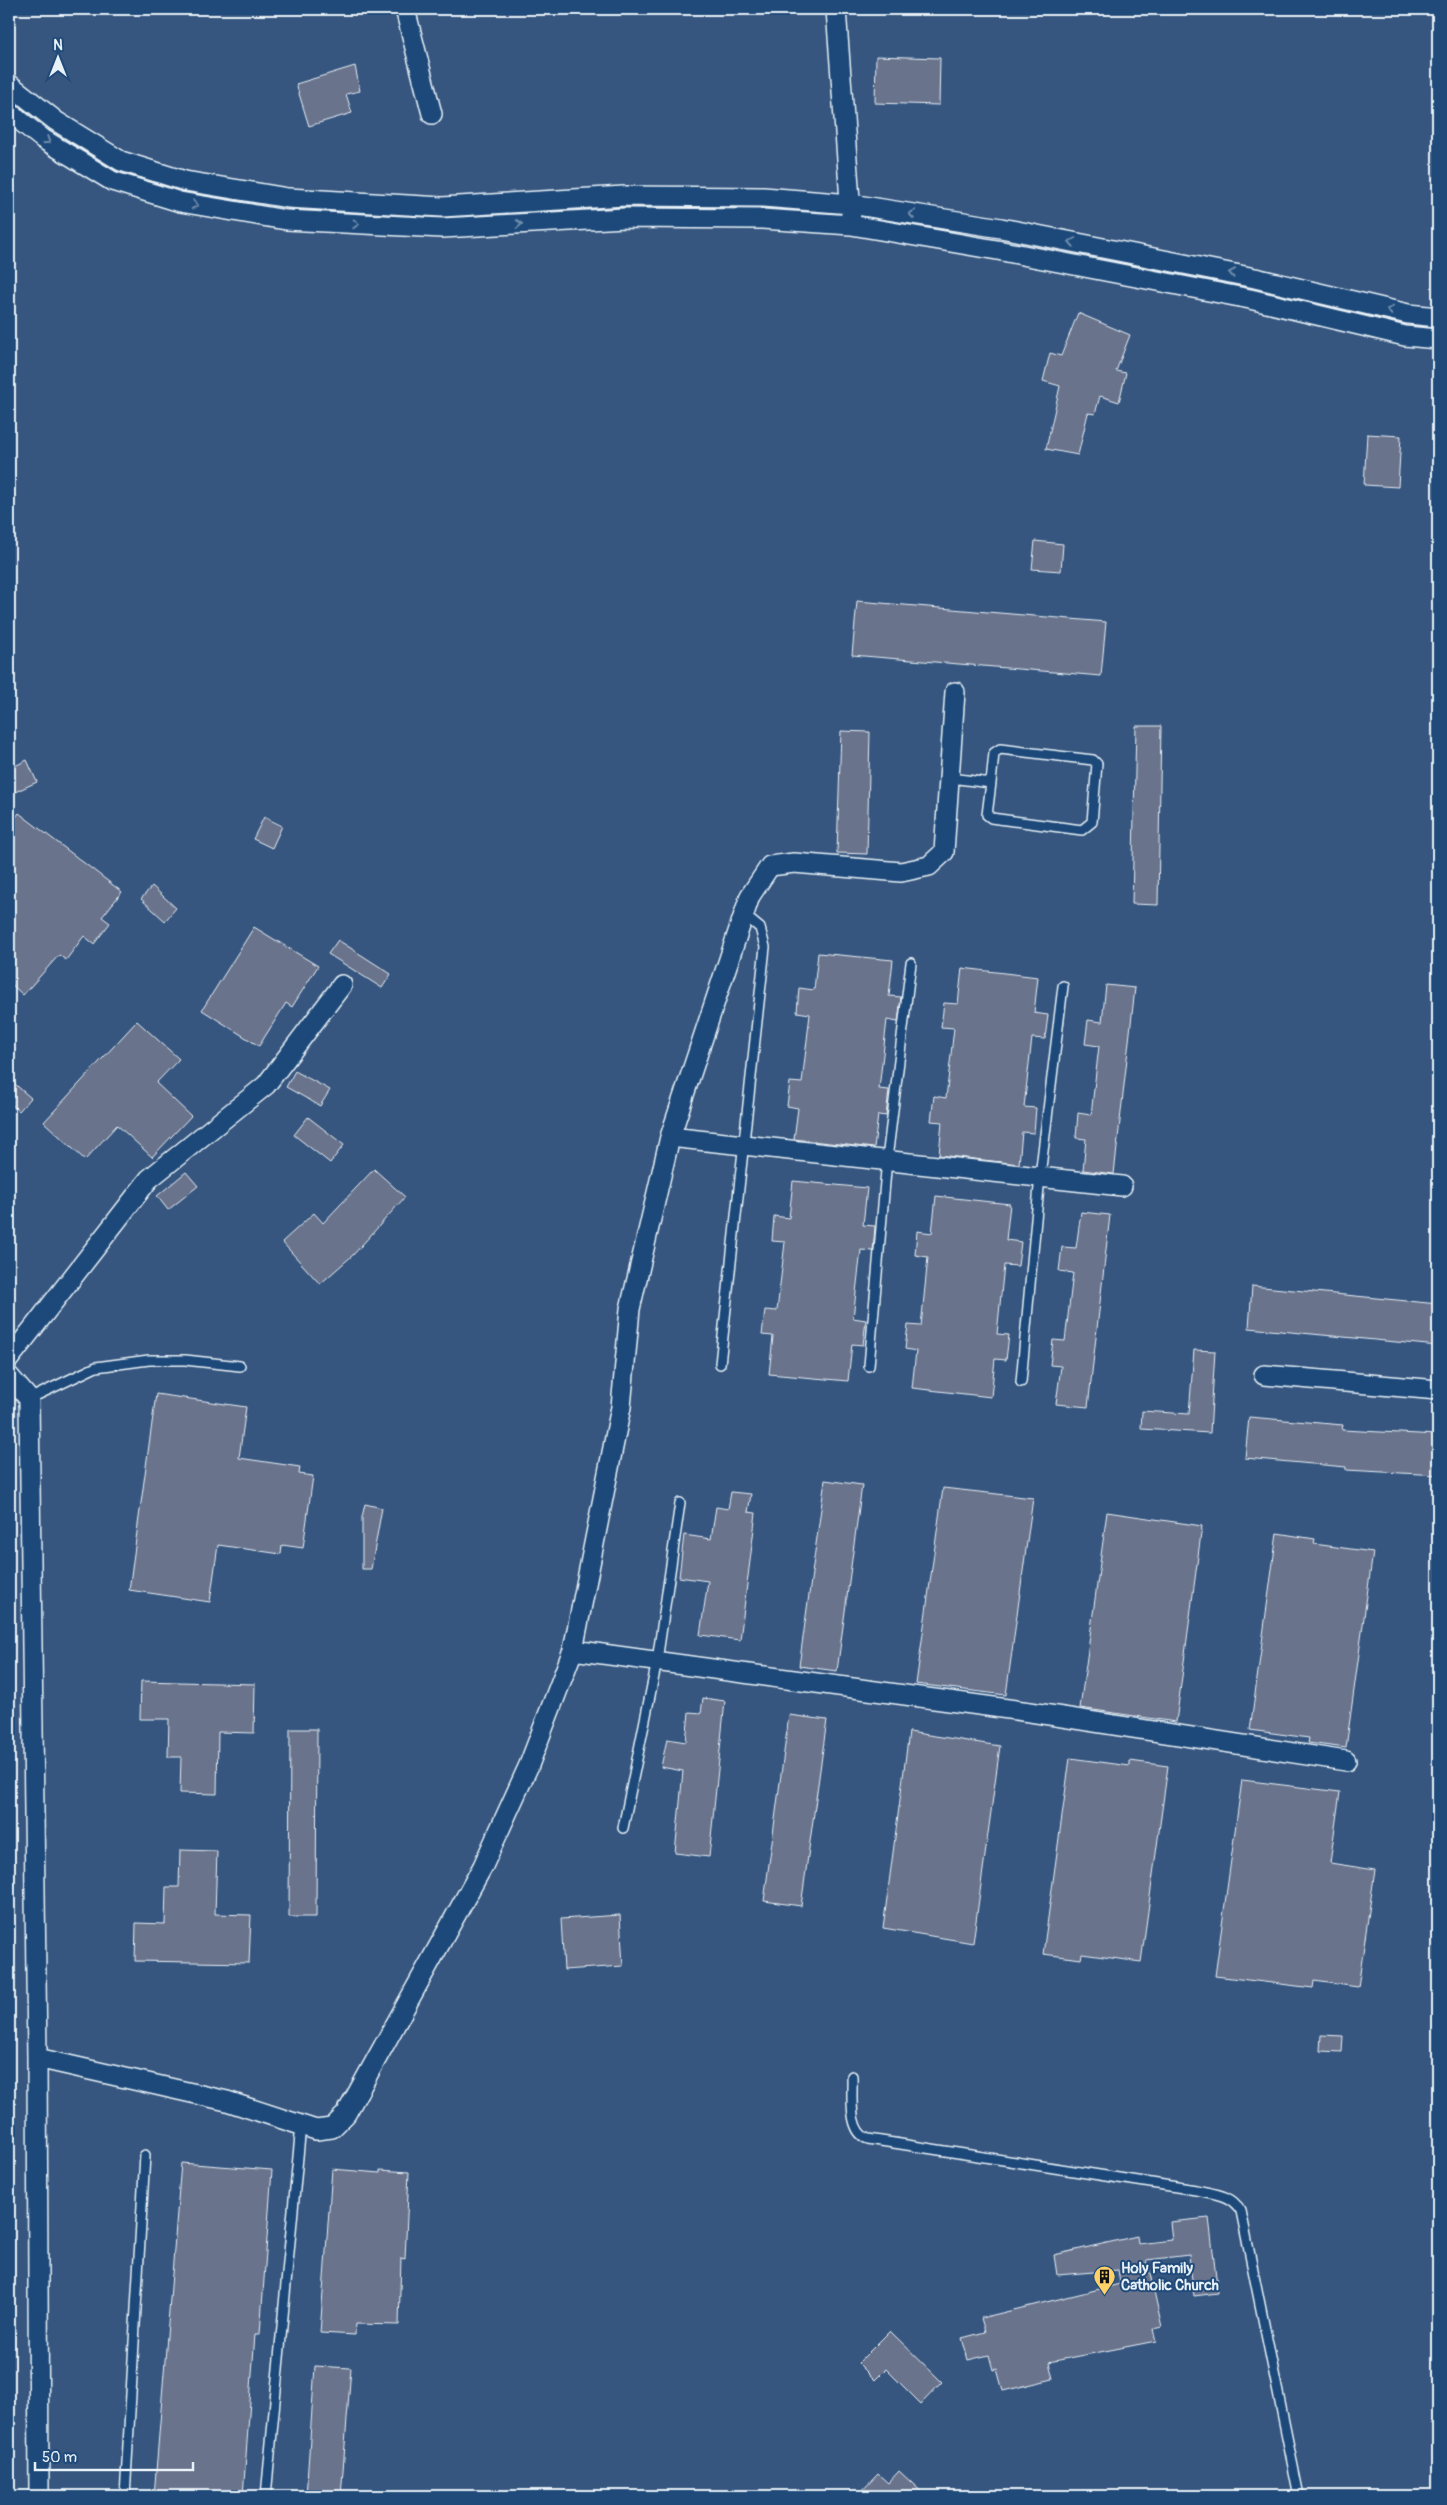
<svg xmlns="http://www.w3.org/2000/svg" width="1447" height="2505" font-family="Pangolin,sans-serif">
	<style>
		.building { fill: #6b738c; stroke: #e8f1f8 }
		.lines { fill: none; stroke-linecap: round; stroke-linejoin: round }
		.service-casing { stroke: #e8f1f8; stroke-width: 12 }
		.minor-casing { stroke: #e8f1f8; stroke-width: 22 }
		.service { stroke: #1f4a7a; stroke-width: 9 }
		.minor { stroke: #1f4a7a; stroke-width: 19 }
		.oneway { stroke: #6f8dac }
		.labels { text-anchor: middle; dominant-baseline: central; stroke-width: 4; stroke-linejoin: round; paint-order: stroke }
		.poi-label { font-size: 15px; font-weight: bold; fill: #e8f1f8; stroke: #1f4a7a; text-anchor: start }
	</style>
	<rect width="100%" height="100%" fill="#36567f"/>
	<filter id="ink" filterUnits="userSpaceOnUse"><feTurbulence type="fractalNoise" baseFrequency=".02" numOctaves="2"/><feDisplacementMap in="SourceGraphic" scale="10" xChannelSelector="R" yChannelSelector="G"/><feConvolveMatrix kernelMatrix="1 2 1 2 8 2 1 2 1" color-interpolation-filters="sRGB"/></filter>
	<g filter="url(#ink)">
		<path class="building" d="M876,56L940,58L939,105L875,103Z
			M355,66L360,91L346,94L352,113L309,126L296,84Z
			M1078,313L1130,335L1116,371L1126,373L1119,402L1100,396L1095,414L1088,413L1078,455L1046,449L1060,386L1043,381L1050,353L1061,356Z
			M1367,434L1401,436L1398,487L1364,485Z
			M1035,541L1063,544L1061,571L1032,569Z
			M857,601L1106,622L1101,676L852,655Z
			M1136,726H1161L1158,905L1132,904Z
			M841,731L870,732L867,854L837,853Z
			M27,760L37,782L15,792L9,778V769Z
			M19,813L122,892L102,917L110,923L94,944L84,936L66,960L59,955L23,995L9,982V826Z
			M264,817L282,826L272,848L253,839Z
			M152,886L176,908L165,921L141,899Z
			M254,927L318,966L292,1007L286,1003L259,1046L202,1010Z
			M338,940L391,974L382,988L328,954Z
			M818,953L893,960L889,996L901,997L898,1022L887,1020L879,1089L889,1090L886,1116L878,1115L874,1148L794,1139L798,1108L787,1106L790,1082L802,1083L810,1014L797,1012L799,988L814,990Z
			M962,968L1038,977L1034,1013L1048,1015L1045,1039L1032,1038L1024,1107L1036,1108L1034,1133L1022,1132L1019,1164L939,1155L942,1122L931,1121L934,1096L946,1098L954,1028L941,1027L944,1003L958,1004Z
			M1106,985L1135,988L1114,1174L1083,1170L1086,1139L1076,1138L1078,1113L1091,1115L1099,1046L1085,1044L1088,1020L1102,1022Z
			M137,1021L179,1059L156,1083L191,1116L152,1157L117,1125L85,1160L44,1122Z
			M295,1071L330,1090L320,1106L286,1087Z
			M9,1079L31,1098L19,1111L9,1102Z
			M308,1117L344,1145L330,1163L294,1135Z
			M374,1169L405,1197L353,1255L320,1284L282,1242L314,1213L323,1223Z
			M186,1172L198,1186L168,1210L157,1196Z
			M793,1181L867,1188L863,1225L875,1226L873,1251L861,1250L853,1318L866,1320L863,1345L852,1344L848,1381L769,1374L773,1336L762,1335L765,1310L777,1311L785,1242L772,1241L774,1216L789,1218Z
			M936,1196L1010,1204L1006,1240L1021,1242L1018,1266L1004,1265L997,1334L1009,1335L1006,1360L995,1359L991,1397L912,1388L916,1351L905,1349L908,1325L921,1326L928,1257L915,1255L917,1231L932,1233Z
			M1081,1212L1110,1215L1088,1407L1056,1404L1061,1366L1050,1365L1053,1340L1065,1341L1073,1273L1059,1271L1062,1247L1076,1248Z
			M1252,1286L1438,1304V1346L1249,1328Z
			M1194,1350L1215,1351L1210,1433L1141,1429L1142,1411L1189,1414Z
			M156,1394L246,1407L239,1458L300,1467L299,1474L313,1476L303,1548L282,1545L281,1554L218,1545L210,1602L129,1590Z
			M1249,1417L1343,1425L1342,1430L1438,1435V1475L1346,1470V1467L1245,1458Z
			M825,1480L862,1485L837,1671L799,1666Z
			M943,1488L1033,1498L1006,1695L916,1684Z
			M731,1492L751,1494L748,1512L756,1513L740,1640L700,1635L708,1581L679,1577L684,1535L711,1539L716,1507L728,1509Z
			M365,1504L382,1508L371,1569H362V1517Z
			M1107,1512L1202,1526L1176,1722L1080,1708Z
			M1277,1533L1315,1539L1314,1544L1373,1552L1346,1748L1308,1743L1309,1738L1250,1730Z
			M141,1681L255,1684L254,1733L218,1732L217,1794L180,1793L181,1757H168L169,1719H140Z
			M703,1698L725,1701L709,1857L675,1853L683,1771L661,1767L667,1739L686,1742L689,1712L701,1713Z
			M789,1715L827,1720L801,1906L764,1901Z
			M290,1729H317L316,1917H289Z
			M909,1732L1000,1746L973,1943L883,1928Z
			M1070,1758L1130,1766V1761L1168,1766L1141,1962L1082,1954L1081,1959L1043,1954Z
			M1242,1780L1340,1792L1330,1863L1375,1870L1358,1987L1314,1981L1313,1988L1215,1976Z
			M180,1850L217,1851L215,1914L251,1915L249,1963L135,1961L136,1923L165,1924L166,1887H179Z
			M620,1915L623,1966L564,1970L561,1919Z
			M1321,2035L1343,2036L1342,2052L1320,2051Z
			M181,2163L272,2170L260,2334H255L243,2496H154Z
			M332,2169L380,2173V2170L409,2172L405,2259L401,2258L399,2325L356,2324L355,2335L320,2333Z
			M1209,2218L1218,2293L1194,2296L1189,2255L1147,2260L1162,2327L1153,2329L1156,2341L1049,2362L1053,2379L1003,2391L997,2369L993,2370L989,2355L968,2360L962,2338L985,2332L981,2318L1120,2284L1118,2270L1057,2275L1054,2255L1137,2236L1138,2244L1172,2240L1170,2222Z
			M890,2331L942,2382L921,2404L886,2369L875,2380L858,2363Z
			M315,2366L351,2368L341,2496H306Z
			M899,2471L926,2496H857L878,2474L888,2483Z"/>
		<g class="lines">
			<defs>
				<path id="service" d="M950,778L991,783L987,815L991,818L1082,830L1092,822L1097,764L1093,760L1000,749L994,753L991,783
					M720,1364L765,947L760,928L744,915
					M869,1366L887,1159L911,963
					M1021,1382L1040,1176L1063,986
					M29,1399L96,1367L149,1360H185L240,1366
					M623,1828L657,1661L680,1503
					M852,2076C853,2095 847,2131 868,2139L1196,2190C1214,2194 1231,2194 1241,2211L1299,2496
					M125,2496L145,2155
					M266,2496L301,2125"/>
				<path id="minor" d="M405,9L432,114
					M836,9L851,214
					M9,84L56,121L121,161L185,181L288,198L442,207L624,196L763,197L851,204L1001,228L1255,278L1408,314L1438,317
					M9,112L43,139L112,181L180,202L286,220L442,228L625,218L762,219L851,225L997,250L1250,299L1405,336L1438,339
					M670,1137L1122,1186
					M9,1359L149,1179L266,1085L342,985
					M1264,1375L1438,1390
					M9,1376L29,1399L37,2058L39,2496
					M573,1650L1030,1712L1346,1761
					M37,2058L227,2101L316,2130L332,2128L346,2114L483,1866L529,1765L573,1650L621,1407L630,1309L670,1137L750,896L770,866L794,863L901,872L929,866L944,852L955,692"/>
			</defs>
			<use href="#service" class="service-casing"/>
			<use href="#minor" class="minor-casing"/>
			<use href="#service" class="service"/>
			<use href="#minor" class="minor"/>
		</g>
		<defs><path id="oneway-chevron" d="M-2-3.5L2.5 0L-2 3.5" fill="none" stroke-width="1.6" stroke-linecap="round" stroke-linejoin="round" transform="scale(1.25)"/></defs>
		<g class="oneway">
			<use href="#oneway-chevron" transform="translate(47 141) rotate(33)"/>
			<use href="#oneway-chevron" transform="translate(195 205) rotate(10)"/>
			<use href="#oneway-chevron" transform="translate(912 214) rotate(-171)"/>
			<use href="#oneway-chevron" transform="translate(356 224) rotate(3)"/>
			<use href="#oneway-chevron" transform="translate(519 224) rotate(-3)"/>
			<use href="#oneway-chevron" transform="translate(1072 242) rotate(-169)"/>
			<use href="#oneway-chevron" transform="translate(1232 273) rotate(-169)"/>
			<use href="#oneway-chevron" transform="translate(1390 310) rotate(-167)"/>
		</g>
	</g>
	<defs>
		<symbol id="building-pin" viewBox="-11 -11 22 30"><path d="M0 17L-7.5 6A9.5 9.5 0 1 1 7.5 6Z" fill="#ffd166" stroke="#1f4a7a"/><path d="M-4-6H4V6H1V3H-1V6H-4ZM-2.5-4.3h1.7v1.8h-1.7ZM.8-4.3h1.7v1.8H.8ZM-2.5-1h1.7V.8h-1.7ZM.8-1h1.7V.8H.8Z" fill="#111"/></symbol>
	</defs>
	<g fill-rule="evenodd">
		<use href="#building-pin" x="1092" y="2264" width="25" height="34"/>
	</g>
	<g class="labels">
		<g class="poi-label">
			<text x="1121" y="2268">Holy Family<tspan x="1121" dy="17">Catholic Church</tspan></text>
		</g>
	</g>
	<rect width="1447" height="2505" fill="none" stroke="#1f4a7a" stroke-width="30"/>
	<rect x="15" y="15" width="1417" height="2475" fill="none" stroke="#e8f1f8" stroke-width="2" filter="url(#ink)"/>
	<g transform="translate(58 58)" stroke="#1f4a7a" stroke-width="4" paint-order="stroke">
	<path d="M0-4L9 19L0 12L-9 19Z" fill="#e8f1f8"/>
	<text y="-8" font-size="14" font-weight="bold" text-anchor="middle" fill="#e8f1f8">N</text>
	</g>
	<path d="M35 2462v8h158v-8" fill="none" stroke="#e8f1f8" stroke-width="2.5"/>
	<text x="42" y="2462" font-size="15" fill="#e8f1f8" stroke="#1f4a7a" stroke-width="4" paint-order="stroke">50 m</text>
</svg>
